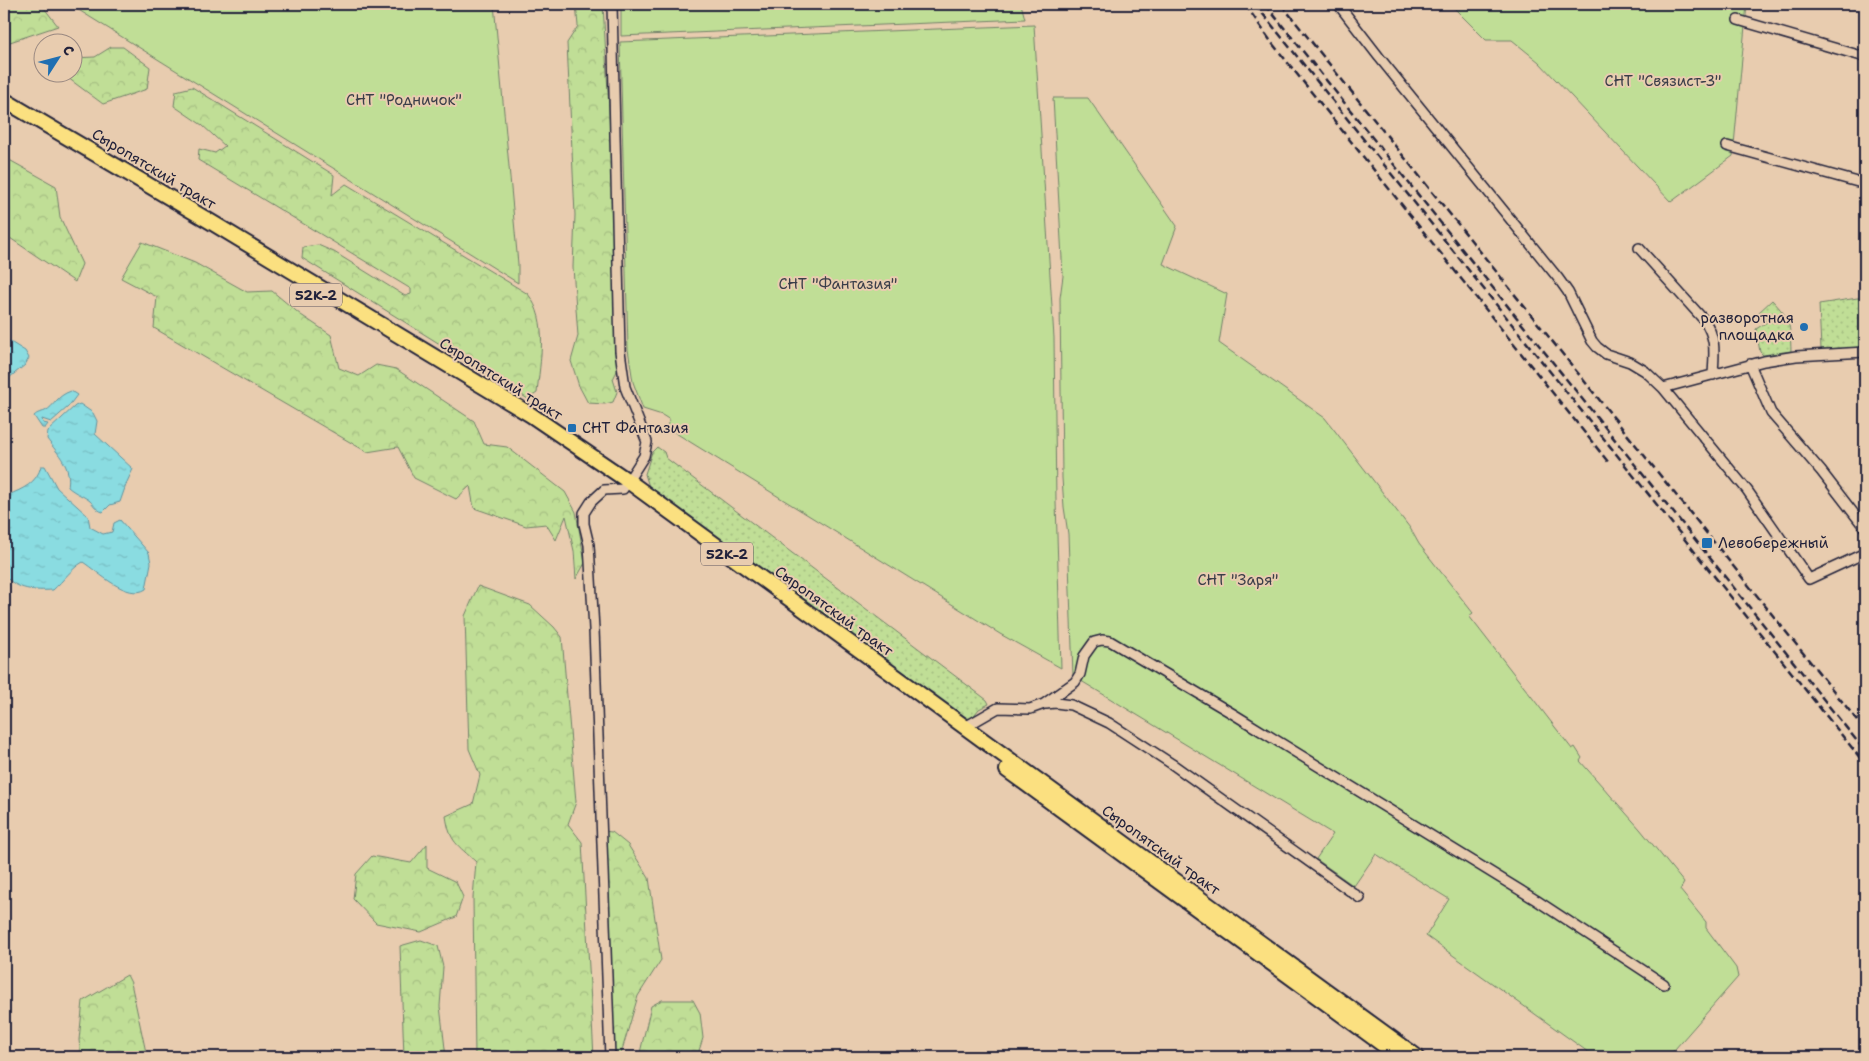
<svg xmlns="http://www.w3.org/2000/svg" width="1869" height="1061" font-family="'Shantell Sans',sans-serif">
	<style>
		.grass { fill: url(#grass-dots); stroke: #718068 }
		.forest { fill: url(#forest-crowns); stroke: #718068 }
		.garden { fill: #c0de96; stroke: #718068 }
		.water { fill: url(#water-ripples); stroke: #60929f }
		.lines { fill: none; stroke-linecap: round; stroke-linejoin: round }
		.minor-casing { stroke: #22223b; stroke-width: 12 }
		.primary-casing { stroke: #22223b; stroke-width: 18 }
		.minor { stroke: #e8ccaf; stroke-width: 9 }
		.primary { stroke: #fbe080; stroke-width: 14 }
		.rail { stroke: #22223b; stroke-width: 2.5; stroke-dasharray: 8 4; stroke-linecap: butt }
		.poi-dot { fill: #1f6fb2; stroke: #e8ccaf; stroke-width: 2 }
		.labels { text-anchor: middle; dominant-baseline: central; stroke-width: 4; stroke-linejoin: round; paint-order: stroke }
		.shield { fill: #e8ccaf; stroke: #5d555e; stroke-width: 1 }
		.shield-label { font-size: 14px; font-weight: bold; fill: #22223b }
		.park-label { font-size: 15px; fill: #3a3e49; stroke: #e8ccaf }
		.street-label { font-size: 15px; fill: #22223b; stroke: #e8ccaf }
		.poi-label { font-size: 15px; fill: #22223b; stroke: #e8ccaf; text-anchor: start }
	</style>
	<defs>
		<pattern id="grass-dots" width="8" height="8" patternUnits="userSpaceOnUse" patternTransform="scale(1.25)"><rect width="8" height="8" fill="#c0de96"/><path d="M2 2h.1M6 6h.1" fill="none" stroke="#a5be82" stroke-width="1.8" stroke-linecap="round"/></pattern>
		<pattern id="forest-crowns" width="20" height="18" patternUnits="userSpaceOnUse" patternTransform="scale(1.25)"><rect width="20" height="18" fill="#c0de96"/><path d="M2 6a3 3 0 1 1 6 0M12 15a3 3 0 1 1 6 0" fill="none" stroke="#a5be82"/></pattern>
		<pattern id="water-ripples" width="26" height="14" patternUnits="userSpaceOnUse" patternTransform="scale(1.25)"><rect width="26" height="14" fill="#8adce1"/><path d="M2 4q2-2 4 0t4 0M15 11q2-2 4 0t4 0" fill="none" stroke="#77bcc2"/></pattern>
	</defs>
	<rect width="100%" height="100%" fill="#e8ccaf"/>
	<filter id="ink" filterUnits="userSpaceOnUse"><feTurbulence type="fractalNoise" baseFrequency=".02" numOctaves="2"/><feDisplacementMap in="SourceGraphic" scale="10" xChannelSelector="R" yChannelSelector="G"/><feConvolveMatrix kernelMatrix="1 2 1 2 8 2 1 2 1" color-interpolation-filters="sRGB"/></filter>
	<g filter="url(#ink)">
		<path class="grass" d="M1864,297L1865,347L1821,349L1819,304Z
			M1772,300C1791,320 1790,324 1791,351L1763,355L1760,352L1756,329L1767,322L1758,313Z
			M657,447L664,452L666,458L987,700L989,704L979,709L971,719H963L650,490L645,474L652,452Z"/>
		<path class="forest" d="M4,4H41L58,26L4,44Z
			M576,4H603L609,110L618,369L613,379L617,392L613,402L605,404L588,403L579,386L571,361L578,336L573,267L575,215L567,43L578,26Z
			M111,47H123L150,67L147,89L103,104L68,78V73L72,72L73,58L95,57Z
			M192,87L334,175L332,195L346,184L528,294C549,321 540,361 537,393L528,399L302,258L303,247L318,245L334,252L405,296L411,294V289L198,160L199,149L215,153L225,146L202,125L174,106L176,91Z
			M4,157L56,186L60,217L82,264L75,282L4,234Z
			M142,242L195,263L247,292L272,291L301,315L331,335L339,368L359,376L376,365L396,369L474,421L484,444L507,447L565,492L576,512L585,563L576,579L574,551L566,516L556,540L546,524L526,526L474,508L470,486L456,499L414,478L398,447L367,452L154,328L157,297L121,278Z
			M478,586L530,605L554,627L562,637L576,802L568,824L582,842L594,1057H475L473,898L476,862C457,844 450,843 446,816L473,804L480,775L469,749L465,616Z
			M602,831L612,832L628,845L649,878L661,960L638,996L620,1057H611Z
			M427,844V868L456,882L463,897L456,917L421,932L376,923L353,899L356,874L372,856L411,863Z
			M421,940L438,946L443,967L440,1006L446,1057H404L400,946Z
			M127,975L131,983L147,1057H81L79,1040L83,1001Z
			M662,1000H693L700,1013L703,1038L697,1057H639L651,1006Z"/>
		<path class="garden" d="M69,4H494L518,264V283Z
			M621,4H1021L1025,19L621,36Z
			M1450,4H1747L1733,156L1671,202L1539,62L1512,40H1486Z
			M1034,25L1054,338L1056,502L1061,668L1000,634L666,427L670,420L662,415L643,409L633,382L628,349L620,42Z
			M1053,98H1088L1177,226L1163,264L1227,294L1219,343L1325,418L1410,528L1419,544L1473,613L1469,616L1572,749L1575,747L1582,758L1580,761L1640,829L1684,883L1680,890L1706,922V928L1736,968L1738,977L1668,1057H1595L1426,936L1449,899L1376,854L1354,886L1316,859L1333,834L1073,676L1068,534L1064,507L1062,478L1060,298L1063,276Z"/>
		<path class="water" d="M4,338L25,351L29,358L25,365L4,382Z
			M71,391L77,395L68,407L51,422L42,419L43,423L48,424L45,428H42L34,416C38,412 40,413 45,411C55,406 56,396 71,391Z
			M80,404L93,413L97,421L95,434L133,469L127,482L120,502L110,505L103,512C96,510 95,506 90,501C84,496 76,494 68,487C72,467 58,454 47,439L48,431L75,406Z
			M41,466H45L57,488L88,516L90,527L103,534L112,532L114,523L120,520L149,553L151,563L146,589C128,601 98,572 83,562C72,568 63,581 53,590C34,591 17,590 4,575V505L8,495C23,489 37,483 41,466Z"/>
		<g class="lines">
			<defs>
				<path id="minor" d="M1338,4L1379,57L1558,278L1568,292L1592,341L1597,347L1606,354L1630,362L1645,371L1663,388L1764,361L1796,356L1865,352
					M1738,20L1865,57
					M1727,146L1865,184
					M1639,248L1704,320C1717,339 1714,353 1713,375
					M1750,364L1771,413L1821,471L1865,528
					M1663,388L1747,490L1809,579L1865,553
					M1046,704L1056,703L1071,705L1109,723L1172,764L1360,898
					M965,727L998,708L1030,709L1044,704L1075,682L1080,674L1084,656L1094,642L1102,640L1110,641L1235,715L1536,900L1664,984
					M610,1057L594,629L589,545L584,524V513L591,502L604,490L623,489L644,456L647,442L625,387L620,351L612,4"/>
				<path id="primary" d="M4,100L211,222L531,415L628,481L1417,1057
					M1007,770L1400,1057"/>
			</defs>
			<use href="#minor" class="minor-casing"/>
			<use href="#primary" class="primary-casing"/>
			<use href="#minor" class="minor"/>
			<use href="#primary" class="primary"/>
			<path class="rail" d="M1245,4L1272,43L1609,463
				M1255,4L1865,764
				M1265,4L1865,751
				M1281,4L1865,730"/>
		</g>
	</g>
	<g class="poi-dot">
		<circle cx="1804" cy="327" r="5"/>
		<rect x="567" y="423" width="10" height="10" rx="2.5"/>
		<rect x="1701" y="537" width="12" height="12" rx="2.5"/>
	</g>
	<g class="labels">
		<g class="shield">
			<rect x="290" y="283.5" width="52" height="23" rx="4"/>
			<rect x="701" y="542.5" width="52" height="23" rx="4"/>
		</g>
		<g class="shield-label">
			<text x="316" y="295">52К-2</text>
			<text x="727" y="554">52К-2</text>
		</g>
		<g class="park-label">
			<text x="1663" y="81">СНТ "Связист-3"</text>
			<text x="404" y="100">СНТ "Родничок"</text>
			<text x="838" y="284">СНТ "Фантазия"</text>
			<text x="1238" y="580">СНТ "Заря"</text>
		</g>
		<g class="street-label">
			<text transform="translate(154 169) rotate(31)">Сыропятский тракт</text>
			<text transform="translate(501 379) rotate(32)">Сыропятский тракт</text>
			<text transform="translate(834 611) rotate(36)">Сыропятский тракт</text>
			<text transform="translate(1161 850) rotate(36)">Сыропятский тракт</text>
		</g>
		<g class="poi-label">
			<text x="1794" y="318" text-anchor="end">разворотная<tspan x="1794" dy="17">площадка</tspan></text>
			<text x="582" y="428">СНТ Фантазия</text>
			<text x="1718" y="543">Левобережный</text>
		</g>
	</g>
	<rect width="1869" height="1061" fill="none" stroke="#e8ccaf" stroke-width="20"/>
	<rect x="10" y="10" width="1849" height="1041" fill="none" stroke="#22223b" stroke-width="2" filter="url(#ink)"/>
	<g transform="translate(58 58) rotate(54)"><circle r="24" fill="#e8ccaf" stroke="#998881"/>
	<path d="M0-4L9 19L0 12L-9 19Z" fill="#1f6fb2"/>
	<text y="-8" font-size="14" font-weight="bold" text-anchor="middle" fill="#22223b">С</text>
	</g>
</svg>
